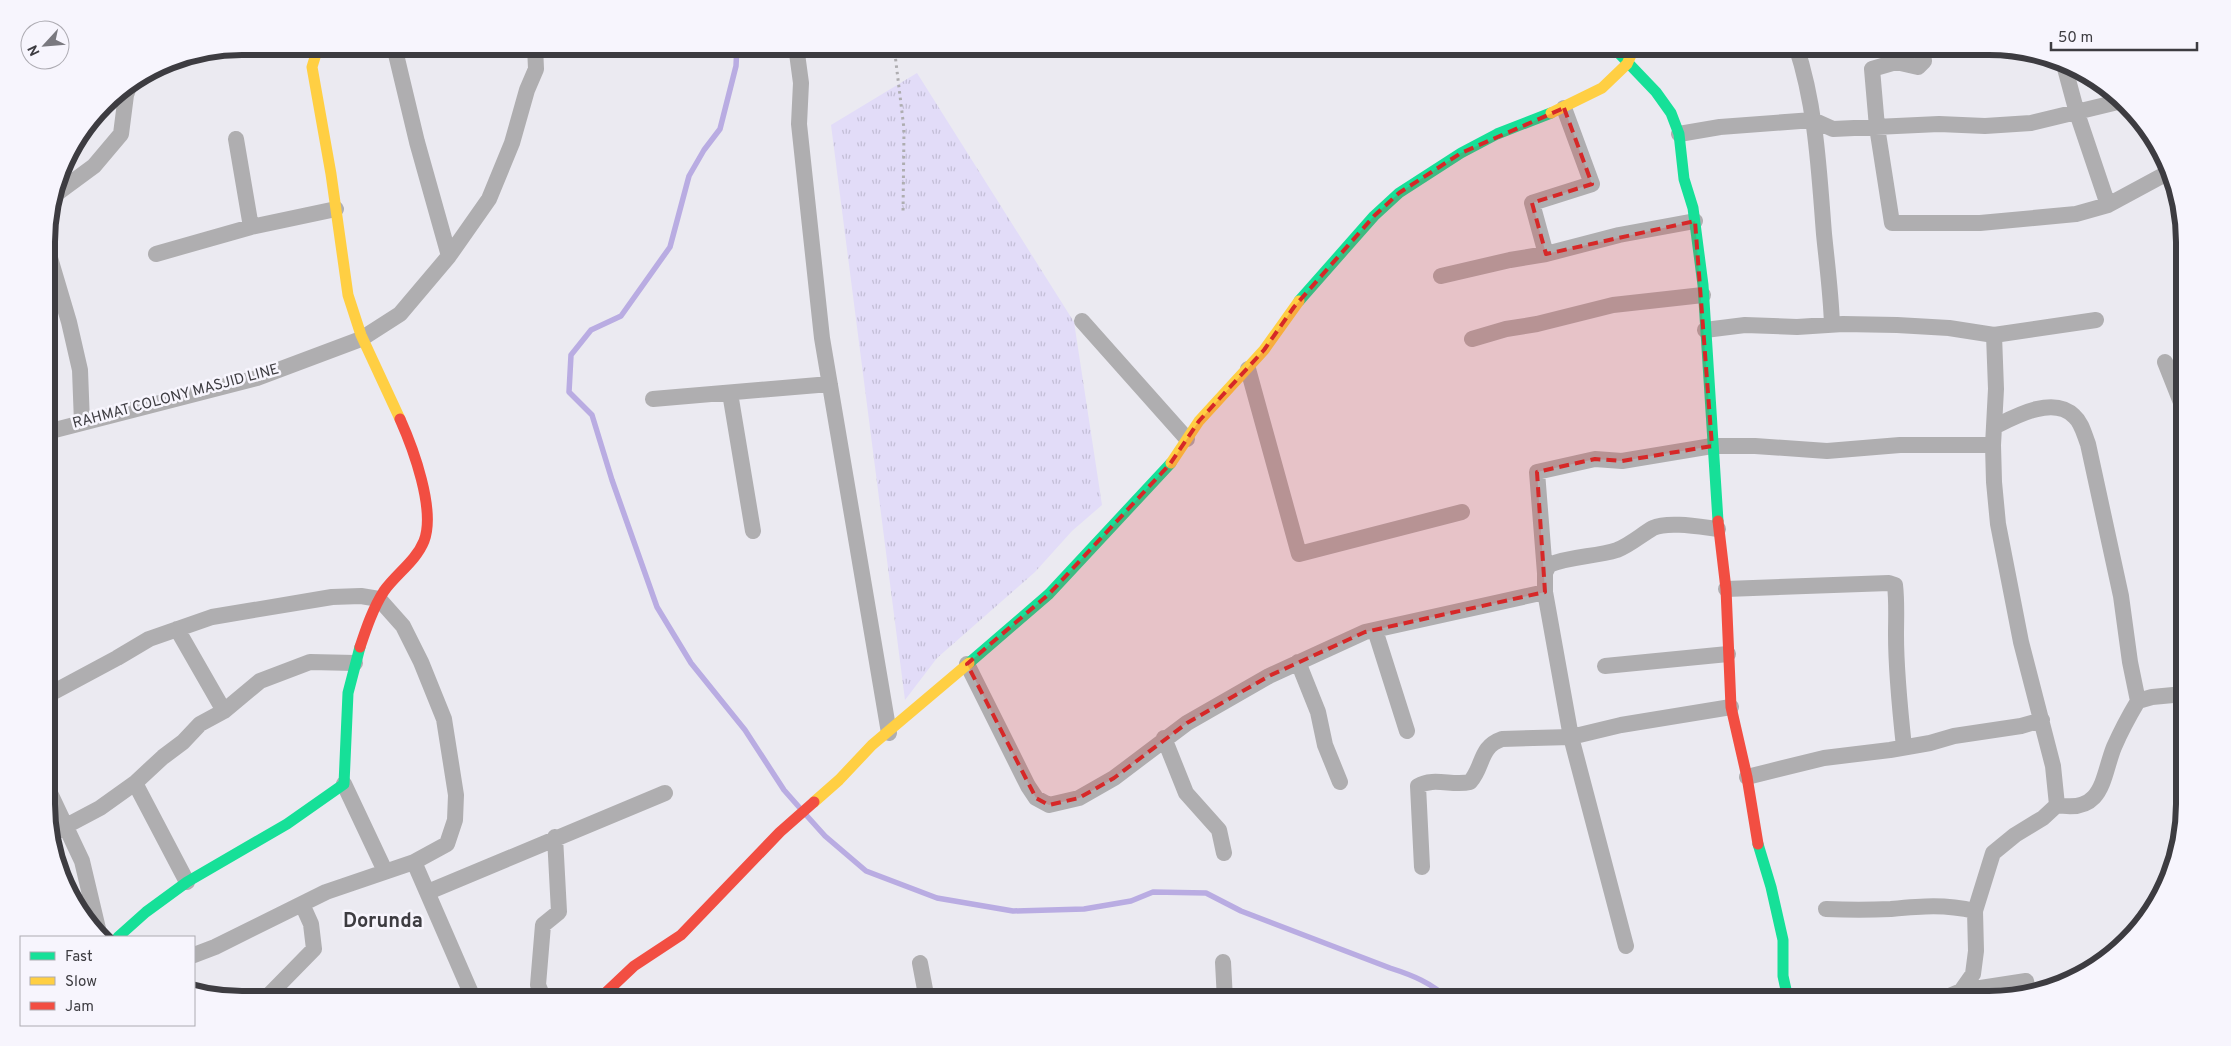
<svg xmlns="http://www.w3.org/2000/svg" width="2231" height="1046" font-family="Overpass,sans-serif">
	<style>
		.park { fill: url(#park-tufts) }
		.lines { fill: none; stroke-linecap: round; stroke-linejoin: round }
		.stream { stroke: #b9ace2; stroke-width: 5.5 }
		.path { stroke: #aeadb0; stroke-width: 3; stroke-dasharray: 2.5 4; stroke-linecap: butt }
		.street { stroke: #afaeb0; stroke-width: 16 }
		.fast { stroke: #16e098; stroke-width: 11 }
		.slow { stroke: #ffcf43; stroke-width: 11 }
		.jam { stroke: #f24e42; stroke-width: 11 }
		.marked { fill: #d62828; fill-opacity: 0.2; stroke: #d62828; stroke-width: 4; stroke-dasharray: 10 6; stroke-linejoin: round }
		.labels { text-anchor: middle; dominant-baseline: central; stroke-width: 5; stroke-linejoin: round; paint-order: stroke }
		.street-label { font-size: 15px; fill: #3d3c41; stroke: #f7f5fd }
		.district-label { font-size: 20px; font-weight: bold; fill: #3d3c41; stroke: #f7f5fd }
		.rim { fill: none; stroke: #3d3c41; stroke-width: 6 }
	</style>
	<defs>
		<pattern id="park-tufts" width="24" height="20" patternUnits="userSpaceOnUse" patternTransform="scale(1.25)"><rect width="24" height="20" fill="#e2dcf8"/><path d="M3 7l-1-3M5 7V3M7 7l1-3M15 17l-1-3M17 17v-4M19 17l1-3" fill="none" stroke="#c3bed6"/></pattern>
	</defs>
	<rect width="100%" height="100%" fill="#ebeaf1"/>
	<path class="park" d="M917,73L1074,322L1102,505L1072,531L1035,572L937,658L905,700L831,125Z"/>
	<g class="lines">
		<path class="stream" d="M737,46L736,66L720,129L704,150L689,176L670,247L621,316L591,330L571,355L569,392L592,415L612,480L657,607L691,663L745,730L784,790L799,807
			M807,816L825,836L866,871L937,898L1013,911L1084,909L1131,901L1153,892L1206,893L1241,911L1390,968C1412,975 1432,983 1448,999"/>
		<path class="path" d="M894,46L904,129L903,214"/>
		<path class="street" d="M394,46L417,142L449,256
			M796,46L801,83L799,124L822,338L889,733
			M1796,46C1816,106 1819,171 1824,234C1827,264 1831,294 1832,325
			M1922,46L1924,61L1918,67L1896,62L1872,69L1877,127L1892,223H1980L2076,214L2108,205L2171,171
			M2063,61L2077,113L2108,205
			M1679,134L1720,127L1813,120L1833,129L1939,124L1985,126L2031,123L2122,101
			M236,139L251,227
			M56,194L94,166L121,134L126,95L130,84
			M47,248L69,322L80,370L82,423
			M156,254L251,227L336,209
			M1546,254L1532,203L1592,184L1564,108
			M1441,276L1510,260L1546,254L1619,235L1695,221
			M1082,321L1187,439
			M1705,330L1745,325L1797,327L1843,324L1897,325L1949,328L1994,335L2096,320
			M1994,335L1996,389L1993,445L1994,482L1998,524L2021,642L2053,766L2057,805
			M1472,339L1506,329L1537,324L1613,305L1703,295
			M2165,362L2184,410
			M1248,369L1299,554L1462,512
			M730,393L753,531
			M653,399L830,384
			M1994,427C2014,417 2053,395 2074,416C2082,423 2084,434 2088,444L2121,596L2130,662L2138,701
			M47,432L257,378L361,339L400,314L449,256L489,199L512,143L527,90L536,69L535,46
			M1545,573L1537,472L1595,459L1622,461L1712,446H1755L1827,451L1900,445H1993
			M1726,589L1889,583L1895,585C1897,602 1896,618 1896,635C1896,672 1900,710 1904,747
			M1545,592L1571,737L1626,946
			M177,629L224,711
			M1375,630L1407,731
			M1298,662L1318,712L1325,745L1340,782
			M967,664L1028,786L1036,798L1049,805L1079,798L1114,778L1187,723L1269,676L1365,632L1545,592V573L1549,565C1570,556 1595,557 1617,550C1630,545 1641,535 1653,528C1668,521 1701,527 1718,529
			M1605,666L1728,654
			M48,695L117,658L149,639L212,617L332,597L361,596L379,599L403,626L421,662L444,719L456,795L455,820L447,844L414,862L326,892L215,947L194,955
			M1164,738L1186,793L1219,830L1224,853
			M1747,777L1824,758L1890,750L1930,743L1954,736L2021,726L2042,720
			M135,783L187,882
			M344,784L385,871
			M48,789L82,861L100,937
			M2057,805C2104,814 2102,777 2114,747C2121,731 2129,716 2138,701L2152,697L2184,694
			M49,835L100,808L135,783L163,757L183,742L200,724L224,711L260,681L310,662L355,663
			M414,862L474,1000
			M1422,867L1418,786C1433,777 1453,786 1470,782C1484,766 1479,747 1502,739L1571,737L1621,725L1731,707
			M428,892L665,793
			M1826,909C1848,910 1870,910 1891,909C1922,906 1945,904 1975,911
			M1223,962L1225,1000
			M920,963L927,1000
			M1961,991L2026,981L2029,994
			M1942,999L1961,991L1973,974L1976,951L1975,911L1993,853L2015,835L2043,818L2057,805
			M262,1000L267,997L314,949L311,924L302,904
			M544,1000L538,985L543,925L559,912L555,837"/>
		<path class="fast" d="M1612,46L1656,92L1671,113L1679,134L1684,179L1693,208L1703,285L1718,521
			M1299,301L1374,216L1399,193L1461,153L1497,134L1551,113
			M969,663L1049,594L1171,463
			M1758,844L1771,887L1783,940V976L1788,999
			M118,937L146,912L187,882L287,824L344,784L348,693L360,647"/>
		<path class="slow" d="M334,46L316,54L312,67L331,174L348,295L361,335L400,419
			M1551,113L1602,88L1627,64L1635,46
			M1171,463L1199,421L1264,350L1299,301
			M814,802L839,780L872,745L969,663"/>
		<path class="jam" d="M1718,521L1726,589L1731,707L1747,777L1758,844
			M360,647C366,629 373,608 384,591C396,574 416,561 424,541C436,510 413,448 400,419
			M598,1000L634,966L681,935L780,832L814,802"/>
	</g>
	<path class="marked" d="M1564,108L1592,184L1532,203L1546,254L1695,221L1712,446L1622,461L1595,459L1537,472L1545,592L1365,632L1269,676L1187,723L1114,778L1079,798L1049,805L1036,798L967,664L1049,594L1170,464L1199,421L1264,350L1294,307L1374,216L1399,193L1461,153Z"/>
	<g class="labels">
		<g class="street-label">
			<text transform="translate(176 397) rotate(-15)">RAHMAT COLONY MASJID LINE</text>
		</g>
		<g class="district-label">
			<text x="383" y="922">Dorunda</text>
		</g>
	</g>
	<path d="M0 0H2231V1046H0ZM242 55H1989A187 187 0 0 1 2176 242V804A187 187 0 0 1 1989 991H242A187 187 0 0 1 55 804V242A187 187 0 0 1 242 55Z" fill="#f7f5fd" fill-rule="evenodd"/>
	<path class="rim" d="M242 55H1989A187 187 0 0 1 2176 242V804A187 187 0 0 1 1989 991H242A187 187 0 0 1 55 804V242A187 187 0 0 1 242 55Z"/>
	<rect x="20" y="936" width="175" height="90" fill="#f7f5fd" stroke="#adabb2"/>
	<rect x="30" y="952" width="25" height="8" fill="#16e098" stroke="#adabb2"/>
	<text x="65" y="961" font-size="15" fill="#3d3c41">Fast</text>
	<rect x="30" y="977" width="25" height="8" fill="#ffcf43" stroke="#adabb2"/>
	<text x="65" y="986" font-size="15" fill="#3d3c41">Slow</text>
	<rect x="30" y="1002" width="25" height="8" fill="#f24e42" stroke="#adabb2"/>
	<text x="65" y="1011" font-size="15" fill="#3d3c41">Jam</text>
	<g transform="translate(45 45) rotate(244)"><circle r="24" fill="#f7f5fd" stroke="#adabb2"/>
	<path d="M0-4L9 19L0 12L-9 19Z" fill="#7a797f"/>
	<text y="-8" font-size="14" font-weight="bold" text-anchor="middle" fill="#3d3c41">N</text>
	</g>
	<path d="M2051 42v8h146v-8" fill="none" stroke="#3d3c41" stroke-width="2.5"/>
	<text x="2058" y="42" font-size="15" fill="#3d3c41" stroke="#f7f5fd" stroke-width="4" paint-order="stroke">50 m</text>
</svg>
